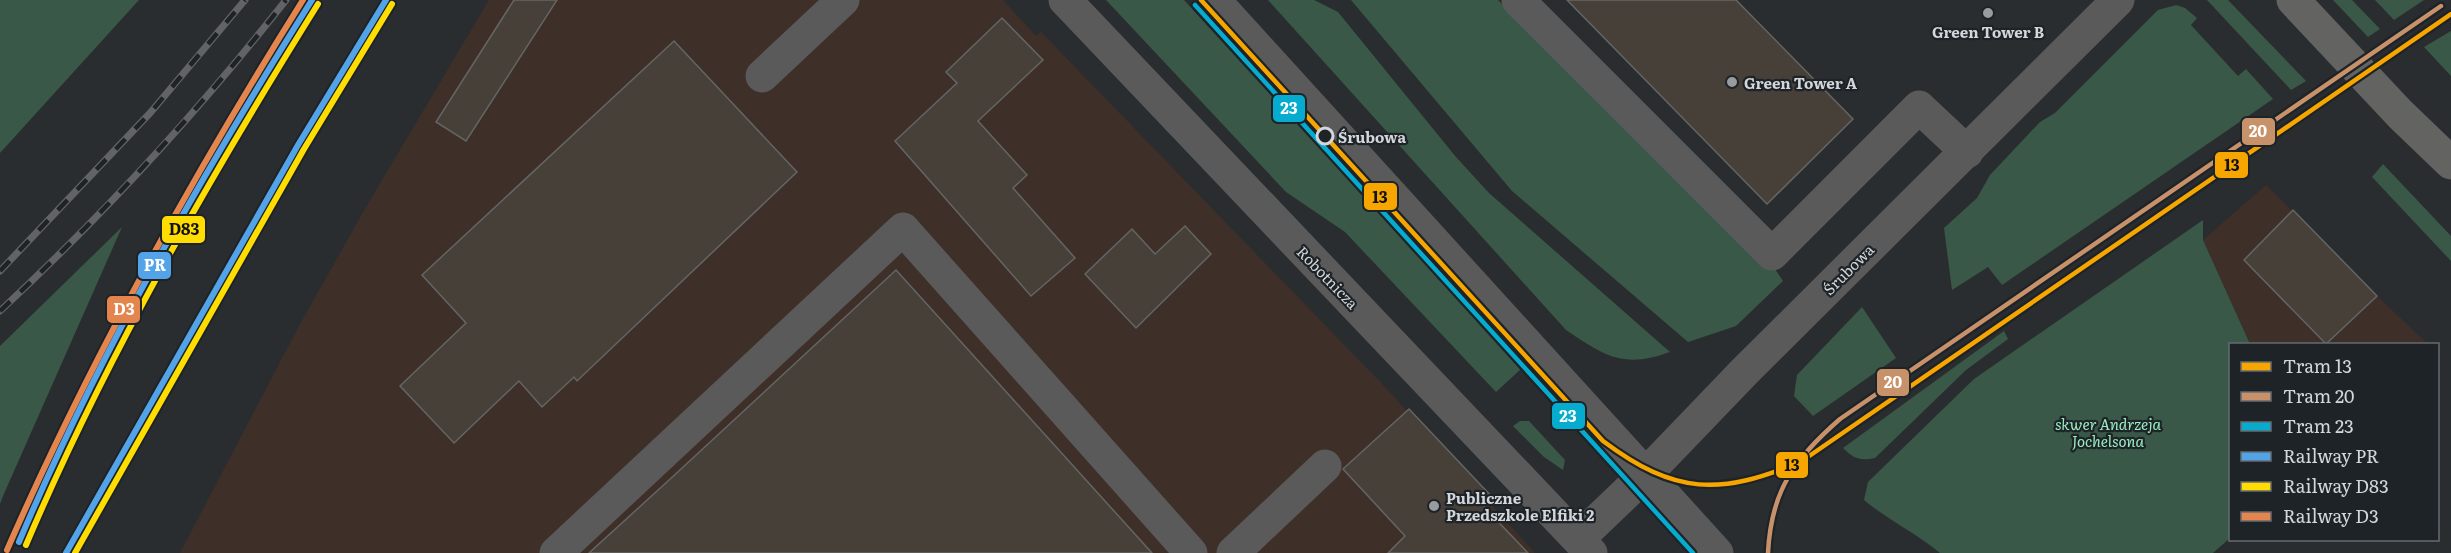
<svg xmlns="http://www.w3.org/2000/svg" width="2451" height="553" font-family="Literata,serif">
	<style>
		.industrial { fill: #3e2f29 }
		.green { fill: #395847 }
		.building { fill: #464038; stroke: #646564; stroke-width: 1.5 }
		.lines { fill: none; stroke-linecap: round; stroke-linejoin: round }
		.minor { stroke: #5a5a5a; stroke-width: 33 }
		.major { stroke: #636362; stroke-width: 33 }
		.rail-casing { stroke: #616364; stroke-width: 7 }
		.rail { stroke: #1e2328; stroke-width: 4.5; stroke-dasharray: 14; stroke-linecap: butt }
		.rail-1-casing { stroke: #1e2328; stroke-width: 10 }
		.rail-2-casing { stroke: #1e2328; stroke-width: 10 }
		.rail-3-casing { stroke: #1e2328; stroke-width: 10 }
		.rail-1 { stroke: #53a3e8; stroke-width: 6 }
		.rail-2 { stroke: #fd0; stroke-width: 6 }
		.rail-3 { stroke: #e5854e; stroke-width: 6 }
		.tram-1-casing { stroke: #1e2328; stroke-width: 9 }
		.tram-2-casing { stroke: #1e2328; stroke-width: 9 }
		.tram-3-casing { stroke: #1e2328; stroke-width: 9 }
		.tram-1 { stroke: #f7a600; stroke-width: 4.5 }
		.tram-2 { stroke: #c7916a; stroke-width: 4.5 }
		.tram-3 { stroke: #06acd0; stroke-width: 4.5 }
		.poi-dot { fill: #989c9f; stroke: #1e2328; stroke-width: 2 }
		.stop-dot { fill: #1e2328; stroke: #d3d7db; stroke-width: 3 }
		.labels { text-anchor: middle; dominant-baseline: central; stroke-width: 4.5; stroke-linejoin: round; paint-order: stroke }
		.poi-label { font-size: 15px; font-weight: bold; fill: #d3d7db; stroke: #1e2328; text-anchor: start }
		.stop-label { font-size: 15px; font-weight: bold; fill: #d3d7db; stroke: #1e2328; text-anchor: start }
		.street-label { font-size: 15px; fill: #d3d7db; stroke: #1e2328 }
		.park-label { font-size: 15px; font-style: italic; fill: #98eebe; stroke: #1e2328 }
		.line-badge { stroke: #1e2328; stroke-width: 2 }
		.badge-label { font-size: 16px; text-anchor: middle; font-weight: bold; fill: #fff }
		.pale-badge-label { font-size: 16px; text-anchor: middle; font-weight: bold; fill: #111 }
	</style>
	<rect width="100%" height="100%" fill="#2a2d2f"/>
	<path class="industrial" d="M489,0H1003L1036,36L1041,32L1074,66L1388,390L1535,553H180L300,324L366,207Z
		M2266,185L2377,296L2428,344H2250L2203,240Z"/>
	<path class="green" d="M0,0H139L0,153Z
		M1106,0H1184L1521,369L1496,392L1345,232L1286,192Z
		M1268,0H1314L1338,12L1456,157L1489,193L1670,352C1623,369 1605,356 1566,330Z
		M1351,0H1498L1735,236L1775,269L1783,281L1736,326L1688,342L1512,191Z
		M2207,0H2228L2306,81L2291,90Z
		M2333,0H2352L2380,29L2368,37Z
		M2375,0H2424L2394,20Z
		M2176,5L2185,8L2197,18L2191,25L2238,76L2246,69L2273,99L2002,285L1988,267L1952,290L1944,228L1977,198L1990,175L2040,122L2055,113L2158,10Z
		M2451,31V76L2424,47Z
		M2383,164L2451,236V261L2372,177Z
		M2203,220V240L2250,344H2230V538L2213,553H1940C1916,533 1888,520 1864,500L1868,482L1974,379Z
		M122,227L3,496L0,504V346Z
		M1862,307L1896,358L1813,416L1794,396L1797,375Z
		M2004,331L2008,339L1966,370L1875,458C1860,461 1854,459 1843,448Z
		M1520,421H1529L1565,460L1563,470L1544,457L1513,426Z"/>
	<path class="building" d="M514,0H557L466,141L436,122Z
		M1567,0H1736L1853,119L1767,204Z
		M1002,18L1043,60L978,121L1027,175L1013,188L1075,258L1031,296L895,141L957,83L946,72Z
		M674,41L797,172L577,381L574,377L542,407L519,381L454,443L400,386L466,323L422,275Z
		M2293,210L2377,296L2326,344L2244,260Z
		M1185,226L1211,254L1136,328L1085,274L1132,229L1155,254Z
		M896,270L1152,553H589L668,481Z
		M1409,409L1493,498L1484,507L1528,553H1388L1405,536L1343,469Z"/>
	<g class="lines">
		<path class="minor" d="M1065,0L1591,553
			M1214,0L1717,553
			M1518,0L1772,254L1919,107L1967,152
			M762,76L843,0
			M1578,539L1646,474L1745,371L2118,0
			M556,553L903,229L1191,553
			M1233,553L1325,466"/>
		<path class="major" d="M2293,0L2400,114L2451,163"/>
		<defs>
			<path id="rail" d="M0,271L151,112L245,0
				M0,311C101,217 201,108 286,0"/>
		</defs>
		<use href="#rail" class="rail-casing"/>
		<use href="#rail" class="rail"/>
		<defs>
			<path id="rail-1" d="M19,542C99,353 203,173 312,0
				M66,553L298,145L386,0"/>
			<path id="rail-2" d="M26,545C106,357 210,177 318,4
				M75,553L304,149L392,4"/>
			<path id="rail-3" d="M7,550C91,358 192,177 303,0"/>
		</defs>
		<use href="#rail-1" class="rail-1-casing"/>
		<use href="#rail-2" class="rail-2-casing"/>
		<use href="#rail-3" class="rail-3-casing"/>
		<use href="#rail-1" class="rail-1"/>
		<use href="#rail-2" class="rail-2"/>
		<use href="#rail-3" class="rail-3"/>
		<defs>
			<path id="tram-1" d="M1201,0L1603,441C1675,495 1720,496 1802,461L2451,14"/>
			<path id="tram-2" d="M1768,553C1771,491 1794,459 1840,419L2441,6"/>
			<path id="tram-3" d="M1195,5L1693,553"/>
		</defs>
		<use href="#tram-1" class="tram-1-casing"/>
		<use href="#tram-2" class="tram-2-casing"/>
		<use href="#tram-3" class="tram-3-casing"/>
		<use href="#tram-1" class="tram-1"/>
		<use href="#tram-2" class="tram-2"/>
		<use href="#tram-3" class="tram-3"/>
	</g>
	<g class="poi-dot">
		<circle cx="1988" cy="13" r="6"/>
		<circle cx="1732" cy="82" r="6"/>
		<circle cx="1434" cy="506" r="6"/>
	</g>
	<circle class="stop-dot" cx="1325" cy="136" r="8"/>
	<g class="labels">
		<g class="poi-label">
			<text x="1988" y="31" text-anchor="middle">Green Tower B</text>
			<text x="1744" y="82">Green Tower A</text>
			<text x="1446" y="497">Publiczne<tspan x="1446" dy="17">Przedszkole Elfiki 2</tspan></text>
		</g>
		<g class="stop-label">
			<text x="1338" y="136">Śrubowa</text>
		</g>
		<g class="street-label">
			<text transform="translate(1848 269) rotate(-45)">Śrubowa</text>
			<text transform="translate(1328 277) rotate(46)">Robotnicza</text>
		</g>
		<g class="park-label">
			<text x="2108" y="423">skwer Andrzeja<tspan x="2108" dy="17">Jochelsona</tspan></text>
		</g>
	</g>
	<g class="line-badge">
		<rect x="1272" y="94" width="34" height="29" rx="6" fill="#06acd0"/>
		<rect x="2241" y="117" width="35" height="29" rx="6" fill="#c7916a"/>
		<rect x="2214" y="151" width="35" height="28" rx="6" fill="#f7a600"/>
		<rect x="1363" y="182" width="35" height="29" rx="6" fill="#f7a600"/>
		<rect x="161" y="215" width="45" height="29" rx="6" fill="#fd0"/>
		<rect x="137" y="251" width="35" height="29" rx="6" fill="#53a3e8"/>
		<rect x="106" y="295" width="35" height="29" rx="6" fill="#e5854e"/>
		<rect x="1876" y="368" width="34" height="29" rx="6" fill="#c7916a"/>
		<rect x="1551" y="402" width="35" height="28" rx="6" fill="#06acd0"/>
		<rect x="1775" y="451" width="34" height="28" rx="6" fill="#f7a600"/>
	</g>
	<g class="badge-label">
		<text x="1289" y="114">23</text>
		<text x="2258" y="137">20</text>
		<text x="155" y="271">PR</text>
		<text x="124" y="315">D3</text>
		<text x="1893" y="388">20</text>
		<text x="1568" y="422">23</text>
	</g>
	<g class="pale-badge-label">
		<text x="2232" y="171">13</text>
		<text x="1380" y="203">13</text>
		<text x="184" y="235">D83</text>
		<text x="1792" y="471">13</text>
	</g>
	<rect x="2229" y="343" width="210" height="198" fill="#1e2328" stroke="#666b70" stroke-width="1.5"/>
	<rect x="2241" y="362" width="30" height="9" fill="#f7a600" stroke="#666b70" stroke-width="1.5"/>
	<text x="2283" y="373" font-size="18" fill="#d3d7db">Tram 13</text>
	<rect x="2241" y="392" width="30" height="9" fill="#c7916a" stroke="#666b70" stroke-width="1.5"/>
	<text x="2283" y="403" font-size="18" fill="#d3d7db">Tram 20</text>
	<rect x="2241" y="422" width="30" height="9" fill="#06acd0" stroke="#666b70" stroke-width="1.5"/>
	<text x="2283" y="433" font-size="18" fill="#d3d7db">Tram 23</text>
	<rect x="2241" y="452" width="30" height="9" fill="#53a3e8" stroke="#666b70" stroke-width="1.5"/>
	<text x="2283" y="463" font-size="18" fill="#d3d7db">Railway PR</text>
	<rect x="2241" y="482" width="30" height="9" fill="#ffdd00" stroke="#666b70" stroke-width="1.5"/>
	<text x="2283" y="493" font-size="18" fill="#d3d7db">Railway D83</text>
	<rect x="2241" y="512" width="30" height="9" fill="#e5854e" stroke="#666b70" stroke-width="1.5"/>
	<text x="2283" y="523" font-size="18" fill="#d3d7db">Railway D3</text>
</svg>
